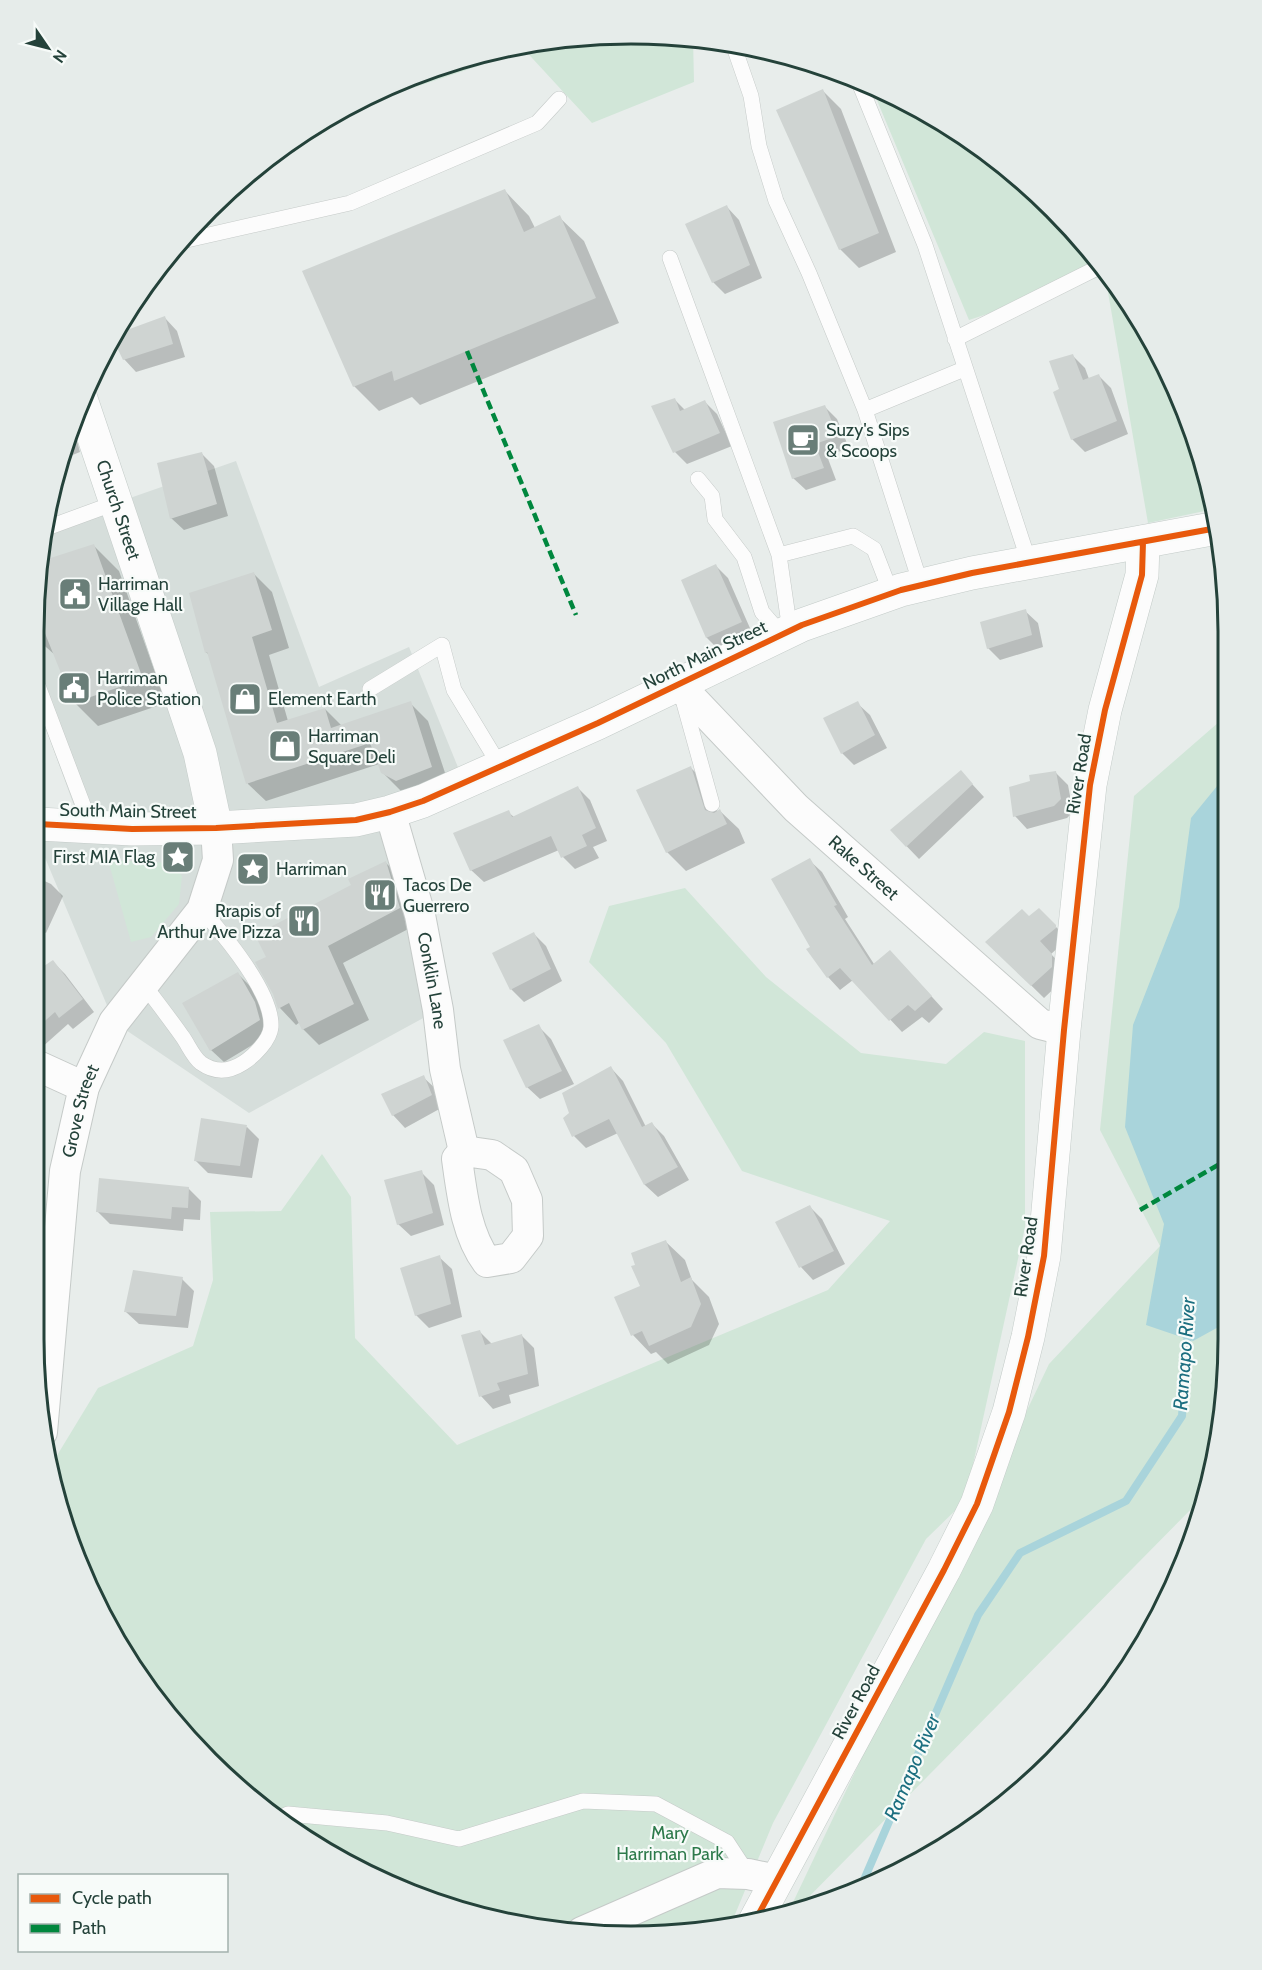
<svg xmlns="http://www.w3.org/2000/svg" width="1262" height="1970" font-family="Cabin,sans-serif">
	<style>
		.built { fill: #d6dedb }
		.green { fill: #d1e6d8 }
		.water { fill: #a9d4db }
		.shadow { fill: #0003 }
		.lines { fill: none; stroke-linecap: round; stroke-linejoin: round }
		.stream { stroke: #a9d4db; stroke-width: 8 }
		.building { fill: #cfd4d2 }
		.lane-casing { stroke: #c5cac8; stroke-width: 16 }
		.street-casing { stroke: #c5cac8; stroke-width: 32 }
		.secondary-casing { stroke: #c3cbc8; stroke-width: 34 }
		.lane { stroke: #fcfcfc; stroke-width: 15 }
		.street { stroke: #fcfcfc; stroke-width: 30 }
		.secondary { stroke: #fcfcfc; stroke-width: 33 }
		.quiet { stroke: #00873e; stroke-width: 4.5; stroke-dasharray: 9 4.5; stroke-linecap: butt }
		.cycleway-casing { stroke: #f7fbf9; stroke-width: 10 }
		.cycleway { stroke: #e8590c; stroke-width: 6 }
		.labels { text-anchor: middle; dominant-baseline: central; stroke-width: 4.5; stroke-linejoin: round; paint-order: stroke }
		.poi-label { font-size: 18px; fill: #24423a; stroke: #f7fbf9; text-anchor: start }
		.street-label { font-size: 18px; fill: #24423a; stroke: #f7fbf9 }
		.park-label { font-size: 18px; fill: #2d7a4b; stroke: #f7fbf9 }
		.water-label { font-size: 20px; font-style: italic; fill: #1c6f80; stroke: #f7fbf9 }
		.rim { fill: none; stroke: #24423a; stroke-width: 3 }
	</style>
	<rect width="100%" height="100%" fill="#e8edeb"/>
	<path class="built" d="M236,461L319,687L409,647L464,782L390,812L438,1010L249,1113L114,1022L38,841V824L81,825L38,707V553L44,528Z"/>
	<path class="green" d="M592,34L693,38L694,82L592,123L521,46Z
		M490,51L493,61L335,114L366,95L476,53Z
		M871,86L930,113L1025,181L1105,267L1167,366L1209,477L1214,509L1148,523L1105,275L969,320Z
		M1227,715L1225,1144L1222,1146L1220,1174L1225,1172L1224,1417L1203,1497L792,1914L786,1917L1049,1364L1160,1246L1100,1130L1134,796Z
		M108,860L171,863L182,876L179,904L151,937L131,942Z
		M685,888L766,977L861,1053L946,1064L984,1032L1025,1041V1227L965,1501L926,1539L773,1823L731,1924L631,1937L515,1926L438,1905L332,1857L267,1813L182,1734L134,1672L65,1531L50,1467L98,1388L193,1346L213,1280L210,1212L281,1211L322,1154L351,1197L355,1338L457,1445L828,1290L890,1221L742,1171L666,1043L589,962L609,906Z"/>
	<path class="water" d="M1227,774L1225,1133C1217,1147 1219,1172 1225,1187L1224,1324L1193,1341L1146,1325L1164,1224L1125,1127L1133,1025L1179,907L1191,818Z"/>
	<path class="shadow" d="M822,90L841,109L896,252L859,268L840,249Z
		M505,191L529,216L535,228L559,217L584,241L619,323L420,405L412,397L379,411L354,386Z
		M727,207L739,220L762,278L725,294L713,282Z
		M165,318L177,331L185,357L136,372L124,359Z
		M1072,355L1085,368L1089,379L1099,376L1111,388L1128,434L1085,452L1072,439L1061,390Z
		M674,399L685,410L705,402L717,414L732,446L687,464L675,452Z
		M825,407L837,419L849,448L827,456L836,480L806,490L793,478Z
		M72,422L80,452L60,460L65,439Z
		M202,454L214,466L228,516L184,530L171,518Z
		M94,546L119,571L166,703L98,726L74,702L55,655L38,640V564Z
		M716,566L728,578L753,635L719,650L707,638L683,580Z
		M254,574L272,592L289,648L269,655L288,721L325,709L342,726L410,703L428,721L449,785L401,791L383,773L379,764L266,801L248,784L209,655L206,652Z
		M1025,611L1038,623L1043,647L1000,660L988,648Z
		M857,703L870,715L887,748L854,765L842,753Z
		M691,768L710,787L718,813L720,811L739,829L745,843L686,871L667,852Z
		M961,772L984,797L919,859L892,831Z
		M1056,773L1068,785L1073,812L1067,818L1027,829L1015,816Z
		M578,788L590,800L607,841L593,847L599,858L575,869L563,857L559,850L484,882L471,870L508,812L514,817Z
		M809,860L822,872L848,917L845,919L874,964H902L943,1009L929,1023L922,1017L902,1032L853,980L840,990L828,977L812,947Z
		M386,863L402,879L416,925L343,963L369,1020L319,1045L303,1029L300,1022L296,1025L280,1008L274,993L268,957Z
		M38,878L51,884L63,896L46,933L38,929Z
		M1039,910L1068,939L1051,954L1064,968V979L1044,998L987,942L1029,918Z
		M534,934L546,946L562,981L524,1002L511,989L494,953Z
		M53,962L65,974L94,1012L73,1029L68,1024L40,1049L38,1047V971Z
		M238,974L250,986L267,1016L272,1033L224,1062L211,1050Z
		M538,1026L551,1039L574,1084L540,1099L527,1087Z
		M611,1068L623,1081L646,1127L652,1124L664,1136L689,1180L658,1197L645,1185L618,1133L586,1148L574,1136Z
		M423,1077L436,1089L443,1107L405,1128L393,1115Z
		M247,1127L259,1139L252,1178L208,1173L195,1160Z
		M421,1172L434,1185L444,1225L411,1236L398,1224Z
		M188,1188L201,1201L200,1220L184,1219L183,1231L110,1224L97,1211Z
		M809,1206L822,1219L845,1264L813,1280L801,1267L777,1223Z
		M666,1242L685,1260L692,1280L709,1297L719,1324L709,1345L668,1364L656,1352L651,1354L633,1335L616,1298L642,1287L637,1265Z
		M439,1257L452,1269L462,1317L429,1328L416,1315Z
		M182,1279L194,1291L188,1328L139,1324L126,1312Z
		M479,1331L492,1344L522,1336L534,1348L539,1386L509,1395L511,1403L493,1409L481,1396Z"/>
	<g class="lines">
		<path class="stream" d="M860,1889L978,1615L1020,1553L1126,1501L1182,1416L1188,1330"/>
	</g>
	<path class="building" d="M823,89L879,233L839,250L776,110Z
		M505,189L524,232L560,215L596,298L394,381L392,371L353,387L302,271Z
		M727,205L750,265L712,283L685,224Z
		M165,316L173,344L123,360L113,339L116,334Z
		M1073,354L1083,380L1099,374L1117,421L1071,440L1053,392L1059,389L1049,361Z
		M675,398L680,411L705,400L720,433L673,453L651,406Z
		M825,405L838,436L815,444L824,468L792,479L773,422Z
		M202,452L217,504L170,519L157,463Z
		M94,544L143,679L73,703L38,616V562Z
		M716,564L742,622L706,638L681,580Z
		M254,572L272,630L252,637L277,723L325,708L331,728L411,701L432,767L396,781L381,773L370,743L246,784L207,652L205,653L189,593Z
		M1026,609L1032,635L987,649L980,622Z
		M858,701L875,735L841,754L823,718Z
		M691,766L705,810L714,813L720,809L727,824L666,853L636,790Z
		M961,770L973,784L906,847L890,830Z
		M1056,771L1061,799L1054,806L1013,817L1009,787L1030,781L1029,775Z
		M578,786L596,828L582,835L587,846L561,858L551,836L470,871L453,833L509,810L512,817Z
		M810,858L837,905L834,906L872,965L890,950L932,996L915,1011L908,1005L889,1021L840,968L827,978L806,949L810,947L771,879Z
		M386,861L400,908L328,946L354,1004L302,1030L289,1003L278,1009L273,994L255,962L266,957L255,935L351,885L348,879Z
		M1039,908L1056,925V928L1040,941L1052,954V967L1031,986L985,942L1022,909L1029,916Z
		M534,932L551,969L510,990L492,953Z
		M53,960L83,999L59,1018L55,1012L38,1027V970Z
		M238,972L255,1002L260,1020L210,1051L182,1003Z
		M539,1024L562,1071L526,1088L503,1040Z
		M611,1066L642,1127L652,1122L678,1167L644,1185L609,1119L572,1137L563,1118L569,1113L562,1093Z
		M424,1075L432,1095L392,1116L381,1094Z
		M201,1118L247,1125L240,1166L194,1161Z
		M422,1170L433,1213L397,1225L384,1180Z
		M99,1178L189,1187L188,1208L172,1207L171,1219L96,1212Z
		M810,1205L834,1251L799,1268L775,1222Z
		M666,1240L681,1282L691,1277L701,1304L691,1327L649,1346L642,1331L631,1336L614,1297L640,1286L631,1266L635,1265L631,1253Z
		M440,1255L451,1304L415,1316L400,1268Z
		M133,1270L183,1277L176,1316L124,1312Z
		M480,1330L485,1345L522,1334L528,1374L497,1383L500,1390L479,1397L461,1335Z"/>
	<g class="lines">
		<defs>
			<path id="lane" d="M733,44L751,96L759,146L776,201L809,273L865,410L921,585
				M858,80L925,245L1029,562
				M178,242L350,203L537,123L559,99
				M670,258L779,555
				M955,339L1103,265
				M865,410L964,369
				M698,479L712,496L715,519L744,557L762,612L782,635
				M44,529L115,503
				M790,631L779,555L853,536L874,549L891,593
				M38,686L91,826
				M370,689L442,645L454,690L500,766
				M682,696L712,804
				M144,985C157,1002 170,1019 182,1036C188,1044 193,1057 201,1063C215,1073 229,1072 243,1063C254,1056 270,1040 271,1027C273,993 224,935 202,910
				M276,1820L288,1814L387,1823L459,1839L583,1801L656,1804L727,1842L748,1874"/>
			<g id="street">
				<path id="s1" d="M679,685L796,808L1040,1024L1064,1030"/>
				<path id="s2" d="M390,812L420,915L438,1010L445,1069L464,1151"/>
				<path d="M38,1066L84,1087"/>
				<path d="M464,1151L492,1155L514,1170L527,1200L528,1236L511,1258L487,1262C466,1234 462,1194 457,1159Z"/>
				<path id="s3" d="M42,1432L65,1171L84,1087L114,1022L202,910L218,860L216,828"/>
				<path d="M582,1932L717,1873L748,1874L777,1880"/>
			</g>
			<g id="secondary">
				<path id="s4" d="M81,399L200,753L216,828"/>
				<path d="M38,824L132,829L216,828L356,820L390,812L423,801L598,723L802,625L901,590L972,573L1217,528"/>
				<path d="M755,1921L944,1570L977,1504L1009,1412L1028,1337L1044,1256L1064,1030L1090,785L1105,710L1142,575L1143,542"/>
			</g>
		</defs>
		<use href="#lane" class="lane-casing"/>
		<use href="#street" class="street-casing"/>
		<use href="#secondary" class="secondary-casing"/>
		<use href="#lane" class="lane"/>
		<use href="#street" class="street"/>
		<use href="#secondary" class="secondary"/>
		<path class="quiet" d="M467,351L576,615
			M1140,1210L1225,1161"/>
		<defs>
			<path id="cycleway" d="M38,824L132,829L216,828L356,820L390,812L423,801L598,723L802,625L901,590L972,573L1217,528
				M755,1921L944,1570L977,1504L1009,1412L1028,1337L1044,1256L1064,1030L1090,785L1105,710L1142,575L1143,542"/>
		</defs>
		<use href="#cycleway" class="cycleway-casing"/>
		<use href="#cycleway" class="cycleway"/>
	</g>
	<defs>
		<symbol id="cafe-square" viewBox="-11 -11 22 22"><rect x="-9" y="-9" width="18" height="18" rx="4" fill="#697e78" stroke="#f7fbf9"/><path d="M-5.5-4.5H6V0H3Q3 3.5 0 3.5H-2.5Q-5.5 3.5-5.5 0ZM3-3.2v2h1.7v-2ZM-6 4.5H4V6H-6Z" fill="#fff"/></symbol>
		<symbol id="civic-square" viewBox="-11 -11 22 22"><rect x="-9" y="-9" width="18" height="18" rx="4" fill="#697e78" stroke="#f7fbf9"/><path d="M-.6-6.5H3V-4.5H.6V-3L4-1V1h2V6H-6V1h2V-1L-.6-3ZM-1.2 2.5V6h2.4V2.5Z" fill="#fff"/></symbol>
		<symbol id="shop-square" viewBox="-11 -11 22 22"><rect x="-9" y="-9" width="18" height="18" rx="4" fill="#697e78" stroke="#f7fbf9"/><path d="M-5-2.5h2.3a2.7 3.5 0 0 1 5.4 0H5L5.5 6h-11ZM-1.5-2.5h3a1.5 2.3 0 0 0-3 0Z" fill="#fff"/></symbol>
		<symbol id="sight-square" viewBox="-11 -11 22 22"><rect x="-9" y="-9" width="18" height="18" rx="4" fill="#697e78" stroke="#f7fbf9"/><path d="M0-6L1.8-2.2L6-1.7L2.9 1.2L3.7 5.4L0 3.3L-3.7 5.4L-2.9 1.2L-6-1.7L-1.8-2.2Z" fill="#fff"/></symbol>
		<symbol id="restaurant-square" viewBox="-11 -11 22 22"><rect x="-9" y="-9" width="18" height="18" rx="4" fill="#697e78" stroke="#f7fbf9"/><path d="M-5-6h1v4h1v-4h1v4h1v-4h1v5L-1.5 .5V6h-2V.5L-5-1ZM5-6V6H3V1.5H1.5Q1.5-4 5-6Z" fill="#fff"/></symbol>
	</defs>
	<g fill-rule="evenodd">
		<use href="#cafe-square" x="784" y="421" width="38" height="38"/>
		<use href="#civic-square" x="56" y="575" width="38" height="38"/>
		<use href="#civic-square" x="55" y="669" width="38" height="38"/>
		<use href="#shop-square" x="226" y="680" width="38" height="38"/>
		<use href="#shop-square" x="266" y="727" width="38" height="38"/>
		<use href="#sight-square" x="159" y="838" width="38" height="38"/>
		<use href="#sight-square" x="234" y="850" width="38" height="38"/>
		<use href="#restaurant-square" x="361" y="876" width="38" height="38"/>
		<use href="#restaurant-square" x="285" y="902" width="38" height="38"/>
	</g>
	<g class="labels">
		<g class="poi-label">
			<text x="826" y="430">Suzy's Sips<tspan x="826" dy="21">&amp; Scoops</tspan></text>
			<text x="98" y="584">Harriman<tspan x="98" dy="21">Village Hall</tspan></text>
			<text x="97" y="678">Harriman<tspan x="97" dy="21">Police Station</tspan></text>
			<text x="268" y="699">Element Earth</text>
			<text x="308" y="736">Harriman<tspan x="308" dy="21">Square Deli</tspan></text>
			<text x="155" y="857" text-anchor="end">First MIA Flag</text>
			<text x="276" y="869">Harriman</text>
			<text x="403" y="885">Tacos De<tspan x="403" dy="21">Guerrero</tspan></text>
			<text x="281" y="911" text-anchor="end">Rrapis of<tspan x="281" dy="21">Arthur Ave Pizza</tspan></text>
		</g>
		<g class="street-label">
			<text stroke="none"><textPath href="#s4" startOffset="117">Church Street</textPath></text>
			<text transform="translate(705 655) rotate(-26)">North Main Street</text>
			<text transform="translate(1079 774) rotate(-81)">River Road</text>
			<text transform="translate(128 811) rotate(1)">South Main Street</text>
			<text stroke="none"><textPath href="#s1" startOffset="260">Rake Street</textPath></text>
			<text stroke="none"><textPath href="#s2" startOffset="174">Conklin Lane</textPath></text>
			<text stroke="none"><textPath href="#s3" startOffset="324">Grove Street</textPath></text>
			<text transform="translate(1026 1257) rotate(-82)">River Road</text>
			<text transform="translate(856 1702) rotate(-62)">River Road</text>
		</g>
		<g class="park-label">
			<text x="670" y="1833">Mary<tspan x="670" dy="21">Harriman Park</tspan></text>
		</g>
		<g class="water-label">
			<text transform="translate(1184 1354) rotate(-86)">Ramapo River</text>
			<text transform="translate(912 1767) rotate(-67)">Ramapo River</text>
		</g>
	</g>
	<path d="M0 0H1262V1970H0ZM631 44H631A587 587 0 0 1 1218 631V1339A587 587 0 0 1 631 1926H631A587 587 0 0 1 44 1339V631A587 587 0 0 1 631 44Z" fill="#e6ecea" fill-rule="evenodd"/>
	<path class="rim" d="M631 44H631A587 587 0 0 1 1218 631V1339A587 587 0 0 1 631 1926H631A587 587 0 0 1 44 1339V631A587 587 0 0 1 631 44Z"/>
	<rect x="18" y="1874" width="210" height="78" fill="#f7fbf9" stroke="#a3b1ad" stroke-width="1.5"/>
	<rect x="30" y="1894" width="30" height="9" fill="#e8590c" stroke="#a3b1ad" stroke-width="1.5"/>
	<text x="72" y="1904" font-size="18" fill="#24423a">Cycle path</text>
	<rect x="30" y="1924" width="30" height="9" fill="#00873e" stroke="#a3b1ad" stroke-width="1.5"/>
	<text x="72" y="1934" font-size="18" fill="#24423a">Path</text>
	<g transform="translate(48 48) rotate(125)" stroke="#f7fbf9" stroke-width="4.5" paint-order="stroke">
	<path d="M0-4.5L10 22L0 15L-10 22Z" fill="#24423a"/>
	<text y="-9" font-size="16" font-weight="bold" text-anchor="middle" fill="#24423a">N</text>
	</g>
</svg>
